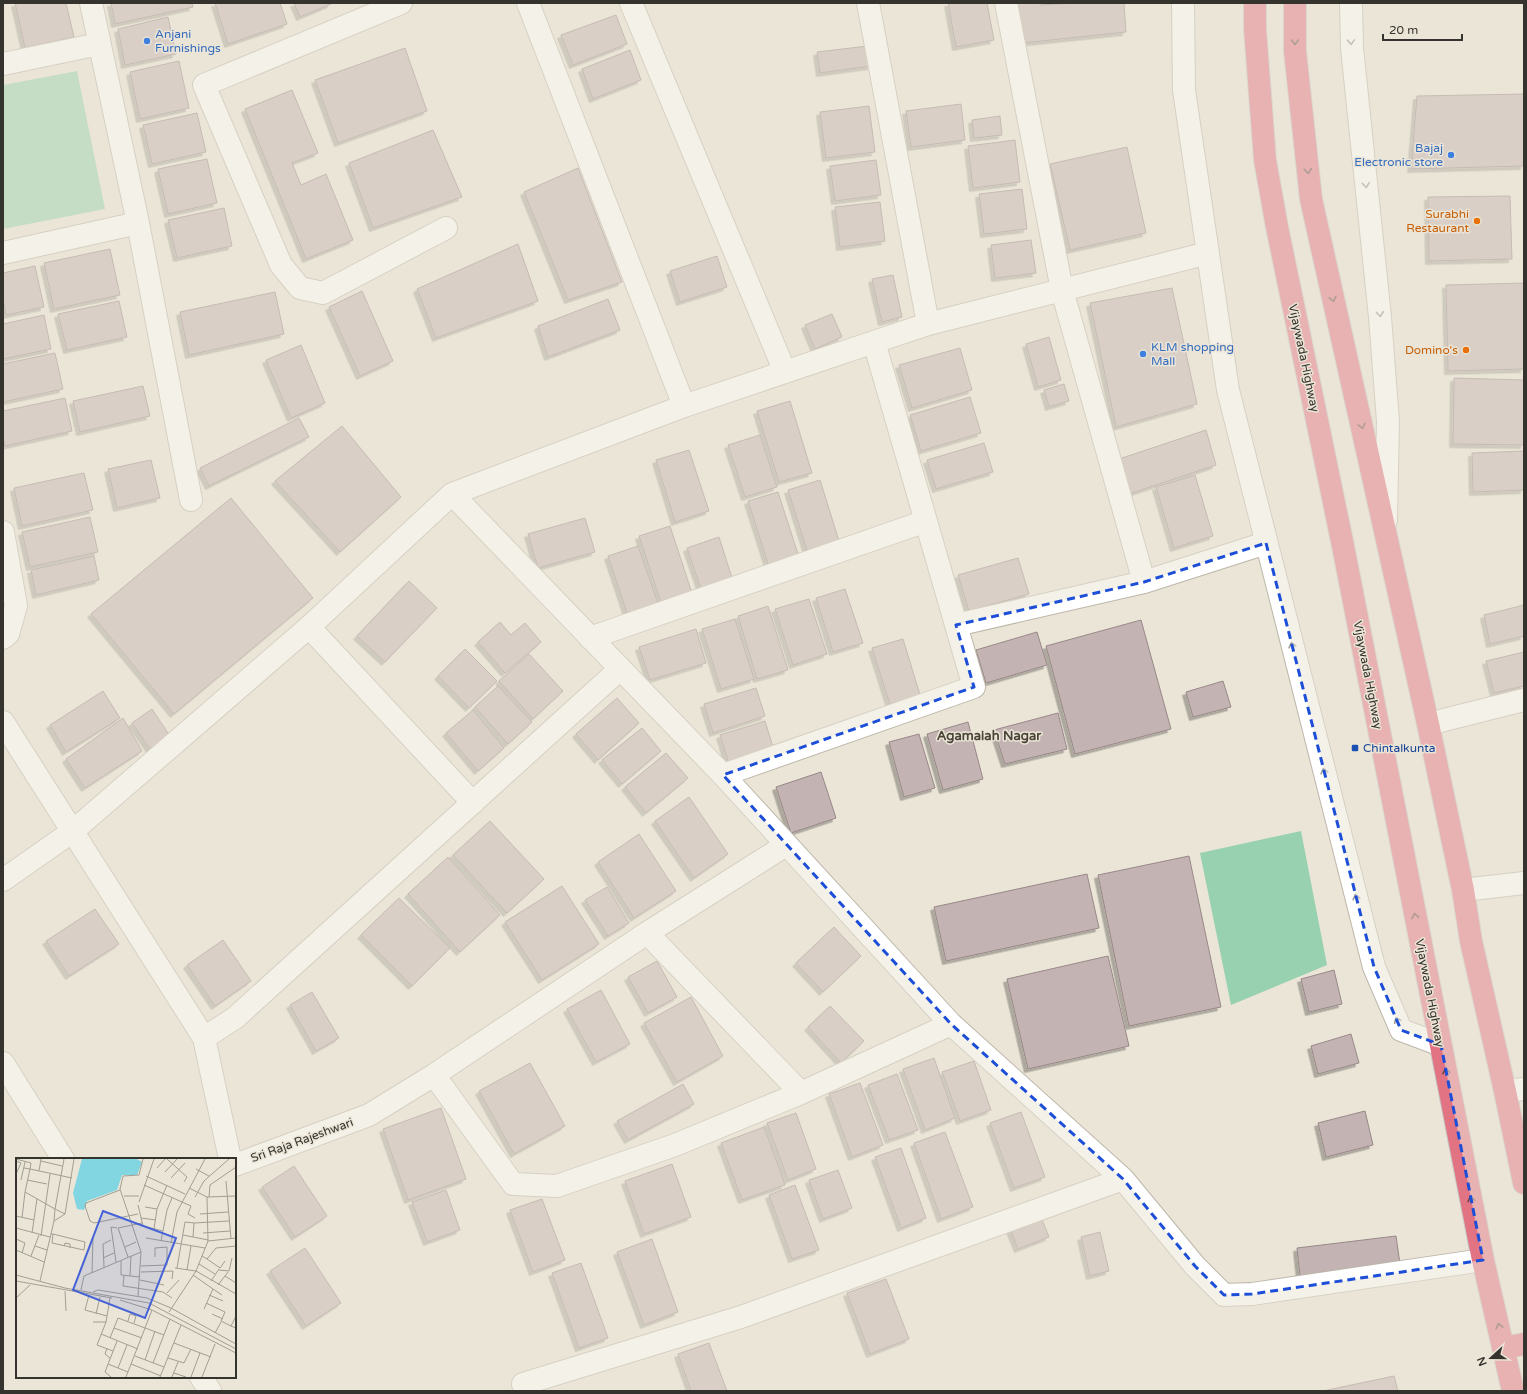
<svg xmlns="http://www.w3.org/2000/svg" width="1527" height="1394" font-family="'Varela Round',sans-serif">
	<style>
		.green { fill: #97d1af }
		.building { fill: #c3b3b2; stroke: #988888; filter: url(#shadow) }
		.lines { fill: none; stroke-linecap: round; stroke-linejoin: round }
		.minor-casing { stroke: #bdb7aa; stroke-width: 24 }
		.tertiary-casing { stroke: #bdb7aa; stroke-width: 24 }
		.trunk-casing { stroke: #c6c6c4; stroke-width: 24 }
		.minor { stroke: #fff; stroke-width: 22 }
		.tertiary { stroke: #fff; stroke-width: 22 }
		.trunk { stroke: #e27383; stroke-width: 22 }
		.oneway { stroke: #694647 }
		.oneway2 { stroke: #9a9996 }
		.marked { fill: none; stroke: #1d4ed8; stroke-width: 3; stroke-dasharray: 8 5; stroke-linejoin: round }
		.shop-dot { fill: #3f7fe0; stroke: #ebe5d7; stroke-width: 1.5 }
		.food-dot { fill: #e8710a; stroke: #ebe5d7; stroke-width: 1.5 }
		.transit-dot { fill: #1a4fb4; stroke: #ebe5d7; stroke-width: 1.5 }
		.labels { text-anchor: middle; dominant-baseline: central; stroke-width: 3; stroke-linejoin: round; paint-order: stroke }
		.shop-label { font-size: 12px; fill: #366cbe; stroke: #ebe5d7; text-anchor: start }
		.food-label { font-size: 12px; fill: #c56008; stroke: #ebe5d7; text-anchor: end }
		.street-label { font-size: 12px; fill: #35332d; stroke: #ebe5d7 }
		.transit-label { font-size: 12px; fill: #164399; stroke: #ebe5d7; text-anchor: start }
		.neighbourhood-label { font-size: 13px; font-weight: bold; fill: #4a4439; stroke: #ebe5d7 }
		.inset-road { fill: none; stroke: #a29e93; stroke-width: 1 }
		.view { fill: #4562d6; fill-opacity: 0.15; stroke: #4562d6; stroke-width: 2 }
		.inset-edge { fill: none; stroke: #35332d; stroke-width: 2 }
	</style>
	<defs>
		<filter id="shadow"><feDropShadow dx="-3.5" dy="3.5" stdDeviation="0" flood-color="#0004"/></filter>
	</defs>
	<rect width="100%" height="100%" fill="#ebe5d7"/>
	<path class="green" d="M77,71L105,209L3,229V85Z
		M1301,831L1327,965L1231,1005L1200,853Z"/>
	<path class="building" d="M15,3H66L74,37L25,48Z
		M111,3H192L193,7L115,24Z
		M215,3H280L287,24L228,44Z
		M294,3H331V4L300,17Z
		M948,3H987L994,40L956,47Z
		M1011,3H1040V5L1075,3H1124L1126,32L1022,43Z
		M616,15L627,44L573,65L561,35Z
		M168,17L176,54L125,65L118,29Z
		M868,46L871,66L820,73L817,52Z
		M405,48L427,111L338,143L315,80Z
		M630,50L641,80L593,99L582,69Z
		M179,61L189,108L140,119L130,72Z
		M292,90L318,153L292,163L301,185L326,174L353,240L306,259L245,109Z
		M1524,94V166L1411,169L1417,96Z
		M961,104L965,140L911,147L906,111Z
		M869,106L875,152L826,158L820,112Z
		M197,113L206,152L152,164L143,125Z
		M1000,116L1002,135L974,138L972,120Z
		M433,130L462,197L373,228L349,163Z
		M1015,140L1020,182L973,188L968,146Z
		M1127,147L1146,233L1070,250L1050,164Z
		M207,159L217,203L168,214L158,169Z
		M876,160L881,195L835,201L830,166Z
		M578,168L622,282L568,300L524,192Z
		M1022,189L1027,229L984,234L979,194Z
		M1510,196L1512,259L1429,261L1428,197Z
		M880,202L885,241L840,247L835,207Z
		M224,208L232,246L177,258L168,220Z
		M1031,240L1036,273L995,278L991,245Z
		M518,244L538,301L436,338L417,289Z
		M110,249L120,295L54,309L44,263Z
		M717,256L727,287L680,302L670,271Z
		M35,266L44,307L6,315L3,299V273Z
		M893,275L902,317L882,322L872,279Z
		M1524,283V369L1448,371L1446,285Z
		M1172,288L1197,404L1116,427L1090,303Z
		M362,291L393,361L360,376L329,307Z
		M275,292L284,334L189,355L180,312Z
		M608,299L620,330L548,357L538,326Z
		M119,301L127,337L67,350L58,314Z
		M832,314L842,337L815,349L805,325Z
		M44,315L51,349L3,359V324Z
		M1049,337L1061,380L1038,387L1026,344Z
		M301,345L325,403L291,418L266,360Z
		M960,348L972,390L912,408L899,365Z
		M55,353L63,389L3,402V364Z
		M1454,378L1524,380V445L1453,444Z
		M1064,384L1069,401L1049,407L1044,390Z
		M143,386L150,416L80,432L73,401Z
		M970,397L981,433L921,451L910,415Z
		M65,398L72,431L5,446L3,437V411Z
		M790,401L812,473L779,482L757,411Z
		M299,418L309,437L209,486L200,468Z
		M342,426L401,497L340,552L275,481Z
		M1206,430L1216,465L1129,494L1119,459Z
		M760,435L777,487L745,497L728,445Z
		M984,443L993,472L936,489L927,460Z
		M689,450L709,511L675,522L656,460Z
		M1524,451V490L1473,492L1472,453Z
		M151,460L160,498L117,508L108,469Z
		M84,473L93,510L22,526L14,488Z
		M1195,475L1213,536L1174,548L1156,487Z
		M820,480L840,544L808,554L788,490Z
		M778,492L798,554L768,564L748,501Z
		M231,498L313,598L174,714L91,614Z
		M90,517L98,552L30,567L22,532Z
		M585,518L595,552L538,568L528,534Z
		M670,526L692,593L661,603L639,536Z
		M719,537L733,581L702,592L687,548Z
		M638,546L659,606L628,616L608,556Z
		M94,556L99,580L36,595L31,570Z
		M1018,558L1029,594L969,611L958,575Z
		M409,581L437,608L385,662L357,636Z
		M845,589L863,643L833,652L816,598Z
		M809,599L827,654L793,665L775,609Z
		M1524,605V636L1490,644L1484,615Z
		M768,606L788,670L757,679L738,616Z
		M735,619L754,679L721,689L702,629Z
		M1141,620L1171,729L1075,754L1046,646Z
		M500,622L511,635L525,623L541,642L505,673L478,642Z
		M696,629L706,663L650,680L639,647Z
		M1037,632L1047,665L986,683L976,650Z
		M903,639L921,698L891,708L872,648Z
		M465,649L497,681L469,708L438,676Z
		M1524,652V686L1494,693L1486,661Z
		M529,654L563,691L533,719L499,681Z
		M1223,681L1231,707L1193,717L1186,692Z
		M498,686L532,722L508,744L475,707Z
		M756,688L765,716L713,733L704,704Z
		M103,691L120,718L66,752L50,725Z
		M617,698L639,723L598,760L576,734Z
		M152,709L172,739L152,752L132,723Z
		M473,710L504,748L478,771L446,733Z
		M1058,713L1067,749L1005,764L994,730Z
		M123,718L142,751L85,788L66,759Z
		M765,721L774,750L729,764L720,735Z
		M968,722L983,779L943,790L927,734Z
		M642,728L661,751L622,784L602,760Z
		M919,734L935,788L904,797L889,742Z
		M666,753L688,778L646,813L625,787Z
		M821,772L836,818L791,833L776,787Z
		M689,797L728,854L694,878L655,821Z
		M490,821L544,879L507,913L453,855Z
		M639,834L676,891L634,918L598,862Z
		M1189,856L1221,1007L1129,1026L1098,875Z
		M448,857L500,915L460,952L408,894Z
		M1087,874L1099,928L946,961L934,907Z
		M562,886L599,944L542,980L505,922Z
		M607,887L629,923L608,936L585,900Z
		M399,898L450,948L412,986L361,935Z
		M95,909L119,944L69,976L46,941Z
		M834,927L861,956L823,992L796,963Z
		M223,940L251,981L215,1006L187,965Z
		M1108,956L1129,1046L1028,1069L1007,979Z
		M657,961L677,997L648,1013L628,977Z
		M1334,970L1342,1004L1309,1012L1301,979Z
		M601,990L630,1044L596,1062L567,1009Z
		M312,992L339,1038L316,1051L290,1005Z
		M691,997L723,1056L677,1082L644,1023Z
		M830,1006L864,1041L841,1063L808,1027Z
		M1351,1034L1359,1063L1318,1074L1311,1046Z
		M934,1058L955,1118L925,1130L903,1069Z
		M974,1061L991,1110L960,1121L942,1072Z
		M530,1063L565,1126L514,1154L479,1091Z
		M897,1074L918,1130L889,1140L868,1085Z
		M860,1083L883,1145L852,1157L829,1094Z
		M683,1084L694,1104L628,1140L617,1121Z
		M441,1108L466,1179L408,1200L383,1129Z
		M1365,1111L1373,1145L1326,1157L1318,1123Z
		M1021,1112L1045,1177L1014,1188L990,1123Z
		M796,1113L816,1169L788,1180L767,1123Z
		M764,1127L785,1185L742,1200L721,1143Z
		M945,1132L973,1207L941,1219L914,1143Z
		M901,1148L926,1218L901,1228L875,1157Z
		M672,1164L691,1217L644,1234L625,1181Z
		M294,1166L327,1216L295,1237L262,1187Z
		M838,1170L852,1208L823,1219L809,1180Z
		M795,1185L819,1250L792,1259L769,1195Z
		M446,1190L460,1230L427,1242L412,1202Z
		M542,1199L565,1260L533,1272L510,1210Z
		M1041,1217L1049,1237L1018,1249L1010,1229Z
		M1100,1232L1109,1271L1090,1276L1081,1237Z
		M1396,1236L1400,1264L1300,1276L1297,1248Z
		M652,1239L678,1312L644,1325L617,1252Z
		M305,1248L341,1303L306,1326L270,1271Z
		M581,1263L608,1338L579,1348L552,1273Z
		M886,1279L909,1339L870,1354L847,1293Z
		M709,1343L727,1391H691L678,1354Z
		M1394,1376L1398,1391H1323Z"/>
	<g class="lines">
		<defs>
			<path id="minor" d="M91,3L138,223L191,500
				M401,3L204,85L281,265L300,288L323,293L446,228
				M528,3L684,406
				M631,3L785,372
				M868,3L928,324
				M1183,3L1184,90L1228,390L1374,967L1401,1030L1441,1045
				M3,64L99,44
				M3,253L138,223
				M452,494L684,406L874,342L928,324L1208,253
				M3,532L16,606L8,634L3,638
				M1144,582L1266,543
				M956,625L1144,582L1062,290L1006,3
				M309,627L473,803
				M590,638L926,521
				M3,722L204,1038L235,1018L620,669
				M1428,724L1524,700
				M723,775L974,687L874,342
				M3,880L73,831L309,627L452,494L723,775L951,1024L1123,1179L1195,1266L1224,1295L1252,1294L1483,1260
				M1463,890L1524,883
				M647,933L801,1093
				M204,1038L230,1159
				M3,1063L63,1159
				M434,1075L513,1184L557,1186L675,1145L801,1093L951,1024
				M1505,1091L1524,1089
				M235,1165L369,1115L434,1075L647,933L786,845
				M201,1377L210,1391
				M523,1384L741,1317L1123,1179"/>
			<path id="tertiary" d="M1351,3L1352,48L1380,317L1388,421L1386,520"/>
			<path id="trunk" d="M1255,3V29L1265,160L1277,227L1343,546L1483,1260L1513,1391
				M1295,3V51L1311,199L1428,724L1463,890L1471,941L1505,1091L1524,1183
				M1504,1348L1524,1344"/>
		</defs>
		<use href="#minor" class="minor-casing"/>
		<use href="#tertiary" class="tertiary-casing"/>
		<use href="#trunk" class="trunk-casing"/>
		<use href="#minor" class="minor"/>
		<use href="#tertiary" class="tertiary"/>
		<use href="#trunk" class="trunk"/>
	</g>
	<defs><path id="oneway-chevron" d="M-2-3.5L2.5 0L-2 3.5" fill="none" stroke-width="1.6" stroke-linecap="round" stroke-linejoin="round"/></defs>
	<g class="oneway">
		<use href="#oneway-chevron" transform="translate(1295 42) rotate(90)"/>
		<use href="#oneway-chevron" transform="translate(1308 171) rotate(84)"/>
		<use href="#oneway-chevron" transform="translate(1333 299) rotate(77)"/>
		<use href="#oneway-chevron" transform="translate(1362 426) rotate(77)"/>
		<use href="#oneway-chevron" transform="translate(1415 916) rotate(-101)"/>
		<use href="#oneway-chevron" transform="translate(1446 1071) rotate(-101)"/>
		<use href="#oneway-chevron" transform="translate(1471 1199) rotate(-101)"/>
		<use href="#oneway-chevron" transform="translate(1499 1326) rotate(-104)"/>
	</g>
	<g class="oneway2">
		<use href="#oneway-chevron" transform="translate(1351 42) rotate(88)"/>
		<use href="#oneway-chevron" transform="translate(1366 185) rotate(84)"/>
		<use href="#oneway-chevron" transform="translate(1380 314) rotate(85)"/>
		<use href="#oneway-chevron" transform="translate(1292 645) rotate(-104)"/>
		<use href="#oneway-chevron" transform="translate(1324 771) rotate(-104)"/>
		<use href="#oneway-chevron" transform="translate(1356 897) rotate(-104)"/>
		<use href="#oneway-chevron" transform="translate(1397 1020) rotate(-114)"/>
	</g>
	<path d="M0 0H1527V1394H0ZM1266,543L1374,967L1401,1030L1441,1045L1483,1260L1252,1294L1224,1295L1195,1266L1123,1179L951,1024L723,775L974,687L956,625L1144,582Z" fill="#ebe5d7" fill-opacity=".55" fill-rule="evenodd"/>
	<path class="marked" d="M1266,543L1374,967L1401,1030L1441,1045L1483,1260L1252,1294L1224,1295L1195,1266L1123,1179L951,1024L723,775L974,687L956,625L1144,582Z"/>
	<g class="shop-dot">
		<circle cx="147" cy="41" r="4"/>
		<circle cx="1451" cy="155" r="4"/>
		<circle cx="1143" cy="354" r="4"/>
	</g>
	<g class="food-dot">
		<circle cx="1477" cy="221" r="4"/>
		<circle cx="1466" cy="350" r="4"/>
	</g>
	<rect class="transit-dot" x="1351" y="744" width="8" height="8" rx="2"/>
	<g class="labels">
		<g class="shop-label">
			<text x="155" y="34">Anjani<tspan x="155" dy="14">Furnishings</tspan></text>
			<text x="1443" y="148" text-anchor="end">Bajaj<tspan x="1443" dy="14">Electronic store</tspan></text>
			<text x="1151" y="347">KLM shopping<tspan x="1151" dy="14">Mall</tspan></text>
		</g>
		<g class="food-label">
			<text x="1469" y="214">Surabhi<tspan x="1469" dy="14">Restaurant</tspan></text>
			<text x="1458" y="350">Domino's</text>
		</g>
		<g class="street-label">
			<text transform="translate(1304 358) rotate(78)">Vijaywada Highway</text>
			<text transform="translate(1368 675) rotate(79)">Vijaywada Highway</text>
			<text transform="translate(1430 993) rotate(79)">Vijaywada Highway</text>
			<text transform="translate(302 1140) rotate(-20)">Sri Raja Rajeshwari</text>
		</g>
		<g class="transit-label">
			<text x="1363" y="748">Chintalkunta</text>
		</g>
		<g class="neighbourhood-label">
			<text x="989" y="736">Agamaiah Nagar</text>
		</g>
	</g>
	<g transform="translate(16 1158)">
		<rect width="220" height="220" fill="#ebe5d7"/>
		<path d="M66,1H121L126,4L121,17H106L101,32L71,43L68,52L61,51L57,35Z" fill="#81d6e2"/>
		<path class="inset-road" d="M0,1L15,5L14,11L8,10M48,1L39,51L49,56M151,1L171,19L168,24M0,3L5,5L0,16M25,3L46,8M141,10L149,1M180,11L193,18M23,13L25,1M149,14L161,1M130,18L169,36M155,20L169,5M5,22L9,4M11,22L31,26M210,23L215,81M128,27L175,48L172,56L179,60M173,30L191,39L220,38M104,32L70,45L69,48L74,63L78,65L122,56M108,38H123M179,39L188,23L213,1M193,39L194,27L220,9M123,44L138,1M122,47L127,68L147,73M129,49L141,51M49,56L58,1M184,56L212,54M0,58L18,62M6,60L9,34M125,60L140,62M38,63L39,51L9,34L14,11L56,20M0,70L34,79M138,71L141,51L151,27M16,75L21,41M187,75L214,73M35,76H37L69,84L68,92L36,85L37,76M167,77L192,82M25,78L34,16M177,79L178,65L213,63M130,80L189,90M0,81L9,85L6,95M145,83L151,52L156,40M192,83L220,80M155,85L161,54L189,1M19,88L31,92M48,88L49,85L54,86V90M109,89L120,84M0,92L28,104M15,98L23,77M186,98L191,101L200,90L220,88V91M112,99L102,70L126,65M87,100L98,95M191,101L204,110L209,103M105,103V117L124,119M100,104L95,69L101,70M183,106L199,116M125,108L151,107V89L139,90V99M88,109L87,86L95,82M159,110L180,113L220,136M161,110L169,64L178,65M171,112L175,88M203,112L213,113L216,100M125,114L157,113L156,121M76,115L77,80M0,117L49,130L133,145L220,191M177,117L197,131M108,118L107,128L147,134L156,140M114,118L115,98M209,118L220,125M124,122L148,127M0,123L96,140M24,123L38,63L49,56M195,123L203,111M202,127L212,114M65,132L68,118L125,94L104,31L107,18L123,17L127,1M49,133L50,153M77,134L82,132L131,140L155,150L220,186M151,135L163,122M73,137L69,152L91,158M193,137L207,143M122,138L125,94M0,140L14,127M94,140L90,164L81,187L97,193M104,142L136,152L220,195M190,145L209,154L205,163L215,168M188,151L197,131L206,137M153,154L180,113L192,83L191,39M80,156L84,139M196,156L207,161M220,158L215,168L220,170M112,163L114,156L120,158L118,165M77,164H90M98,170L126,180M199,175L205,164M85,176L122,191M94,180L102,160L148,177M158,185L195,199M91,190L89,196L94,200M119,198L148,209M152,200L168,205L175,191M129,202L139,173M137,205L154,161M92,206L112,214M115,206L145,218M102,210L111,187M158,215L170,219M95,219L89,214L101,183M110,219L136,152M144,219L165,167M156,219L162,204M175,219L184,195M186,219L199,186"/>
		<path class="view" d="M87,53L160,80L129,160L57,132Z"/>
		<rect width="220" height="220" class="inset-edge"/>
	</g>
	<rect width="1527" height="1394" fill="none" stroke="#35332d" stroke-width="8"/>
	<g transform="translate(1491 1358) rotate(249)" stroke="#ebe5d7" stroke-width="3" paint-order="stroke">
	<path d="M0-3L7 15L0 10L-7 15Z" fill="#35332d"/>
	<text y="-6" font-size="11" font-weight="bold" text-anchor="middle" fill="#35332d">N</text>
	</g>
	<path d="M1383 34v6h79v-6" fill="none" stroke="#35332d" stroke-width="2"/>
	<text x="1389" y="34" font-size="12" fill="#35332d" stroke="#ebe5d7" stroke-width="3" paint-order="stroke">20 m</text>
</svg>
